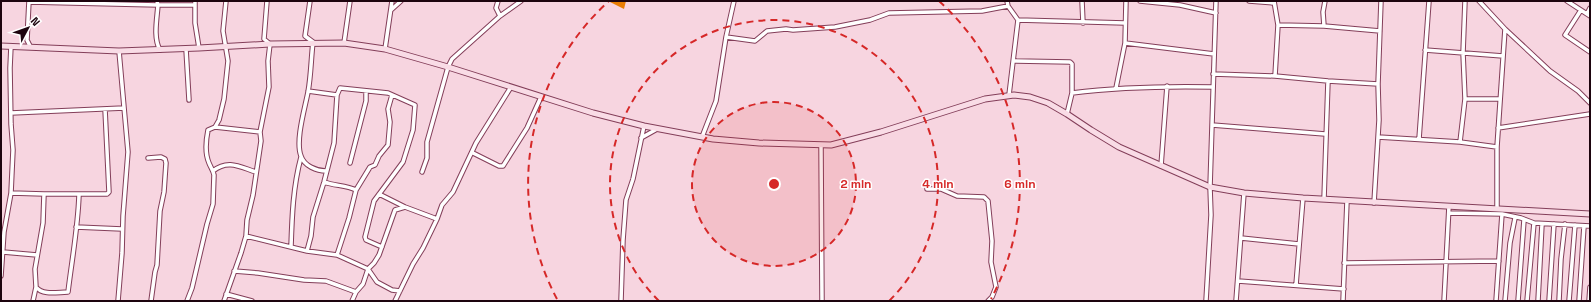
<svg xmlns="http://www.w3.org/2000/svg" width="1591" height="302" font-family="'Space Grotesk',sans-serif">
	<style>
		.forest { fill: #e87d03 }
		.lines { fill: none; stroke-linecap: round; stroke-linejoin: round }
		.minor-casing { stroke: #833e59; stroke-width: 5.5 }
		.secondary-casing { stroke: #833e59; stroke-width: 7 }
		.minor { stroke: #fff; stroke-width: 3.5 }
		.secondary { stroke: #f9dce6; stroke-width: 5 }
		.ring { fill: none; stroke: #d62828; stroke-width: 2; stroke-dasharray: 7 5 }
		.centre { fill: #d62828; stroke: #fff; stroke-width: 2 }
		.ring-label { font-size: 12px; text-anchor: middle; font-weight: bold; fill: #d62828; stroke: #fff; stroke-width: 3; stroke-linejoin: round; paint-order: stroke }
	</style>
	<rect width="100%" height="100%" fill="#f7d5e0"/>
	<path class="forest" d="M608,1H626L624,9Z"/>
	<g class="lines">
		<defs>
			<path id="minor" d="M29,1L27,40L30,46
				M195,1V23L199,48
				M310,1L305,36L313,42C311,59 311,76 308,92C305,108 295,141 301,156C304,166 317,171 326,171
				M1007,1L1008,6L1018,20L1009,95
				M1082,1L1083,23
				M1140,1L1180,5L1216,13
				M1249,1L1274,3
				M1274,1L1278,25L1275,76
				M1479,1L1505,29L1497,147V209
				M1567,1L1590,16
				M29,2L158,5L157,1
				M391,10L401,1
				M1581,10L1565,35L1590,52
				M1587,14L1590,8
				M500,16L521,1
				M1018,20L1125,23
				M1278,25L1324,26L1380,31
				M1324,26L1323,12L1325,1
				M1505,29L1550,71L1578,91L1590,103
				M726,37L755,41L767,31L786,29L793,30L835,27L870,20L889,13L982,11L1008,6
				M344,43L350,1
				M1125,43L1214,54
				M186,49L189,100
				M385,49L392,1
				M160,50C153,38 157,19 158,5H195
				M1425,50L1503,56
				M1014,61L1070,62L1072,64V93L1067,114
				M1213,74L1275,76L1328,81L1378,84
				M1116,88L1125,43L1126,1
				M308,91L337,95L340,88L388,93L415,105L413,130L403,162L374,201L365,237L366,240L382,247
				M1072,93C1120,87 1164,86 1213,87
				M1465,99H1500
				M11,113L124,108
				M1212,125L1325,134
				M215,127L260,132
				M1498,128L1590,114
				M702,137L716,101L726,37L734,1
				M1378,137L1460,142L1497,147
				M641,138L657,129
				M1419,139L1429,1
				M1460,142L1465,99L1463,53L1465,1
				M821,145L822,301
				M473,153L499,166H503L527,128L541,97
				M148,158L161,157L165,159L166,163L164,192L160,211L157,265L155,272L151,301
				M350,163L366,101V91
				M1161,166L1167,86
				M213,171C228,159 240,167 256,172
				M422,172L427,158V142L448,67L452,59L500,16L496,8L498,1
				M324,182C335,186 346,185 356,190
				M927,189H941L957,196L984,197L988,201L992,241L991,262L996,287L992,297L988,301
				M11,193L44,194H107L109,192L105,109
				M44,194L43,223L35,269L36,287C43,296 58,292 68,292C72,259 78,227 79,195
				M379,194L405,207L437,219
				M1324,199L1328,81
				M1374,203L1379,120L1378,84L1381,1
				M1450,213L1502,214L1521,218L1534,223L1590,226
				M76,227L122,229
				M246,236L307,251L337,255L368,269L377,282L392,290L400,291
				M1241,238L1299,244
				M291,247C292,216 293,187 301,157
				M307,251L311,236L313,217L324,182L334,143L337,95
				M3,252L37,255
				M337,255L349,218L356,190L370,167L375,165L379,156L388,145L390,122L388,109L392,95
				M1344,263L1499,261
				M234,271L258,273L304,280L326,281L356,292
				M1,276L4,232L11,193L13,150L11,124L10,68L11,46
				M1238,281L1344,289
				M1296,285L1303,198
				M226,294L252,301
				M33,301L36,287
				M118,301L122,253L123,216L128,152L119,51
				M187,301L192,288L207,224L213,204L214,175C213,170 211,168 209,163C205,154 206,140 208,130L215,127L219,120L224,99L228,61L223,31L226,1
				M224,301L241,253L246,236L247,220L253,195L261,141L260,132L269,87L268,61L270,44L264,39L267,1
				M352,301L356,292L363,284L368,269L374,263L379,255L395,210L405,207
				M395,301L413,264L423,248L437,219L442,205L453,192L476,143L511,87
				M621,301L623,240L626,200L633,179L644,126
				M1206,301L1211,215L1210,187L1216,1
				M1236,301L1244,193
				M1343,301L1347,201
				M1444,301L1449,206
				M1496,301L1502,214
				M1505,301L1510,243L1515,218
				M1518,301L1524,220
				M1527,301L1534,223
				M1538,301L1542,224
				M1549,301L1554,224
				M1559,301L1561,259L1565,224
				M1569,301L1575,225
				M1579,301L1584,226
				M1589,301L1590,287"/>
			<path id="secondary" d="M1,46L119,51L199,48L270,44L344,43L385,49L448,67L593,113L644,126L713,139L759,143L831,145L881,132L985,99L1014,95L1030,97L1048,103L1067,114L1091,130L1119,147L1210,187L1244,193L1303,198L1590,214"/>
		</defs>
		<use href="#minor" class="minor-casing"/>
		<use href="#secondary" class="secondary-casing"/>
		<use href="#minor" class="minor"/>
		<use href="#secondary" class="secondary"/>
	</g>
	<circle cx="774" cy="184" r="82" fill="#d62828" fill-opacity=".12"/>
	<g class="ring">
		<circle cx="774" cy="184" r="82"/>
		<path d="M659 301A164 164 0 1 1 889 301"/>
		<path d="M557 299A246 246 0 0 1 609 1M939 1A246 246 0 0 1 991 299"/>
	</g>
	<circle cx="774" cy="184" r="6" class="centre"/>
	<g class="ring-label">
		<text x="856" y="188">2 min</text>
		<text x="938" y="188">4 min</text>
		<text x="1020" y="188">6 min</text>
	</g>
	<rect width="1591" height="302" fill="none" stroke="#1d040e" stroke-width="4"/>
	<g transform="translate(28 28) rotate(49)" stroke="#ffffff" stroke-width="3" paint-order="stroke">
	<path d="M0-3L7 15L0 10L-7 15Z" fill="#1d040e"/>
	<text y="-6" font-size="11" font-weight="bold" text-anchor="middle" fill="#1d040e">N</text>
	</g>
</svg>
